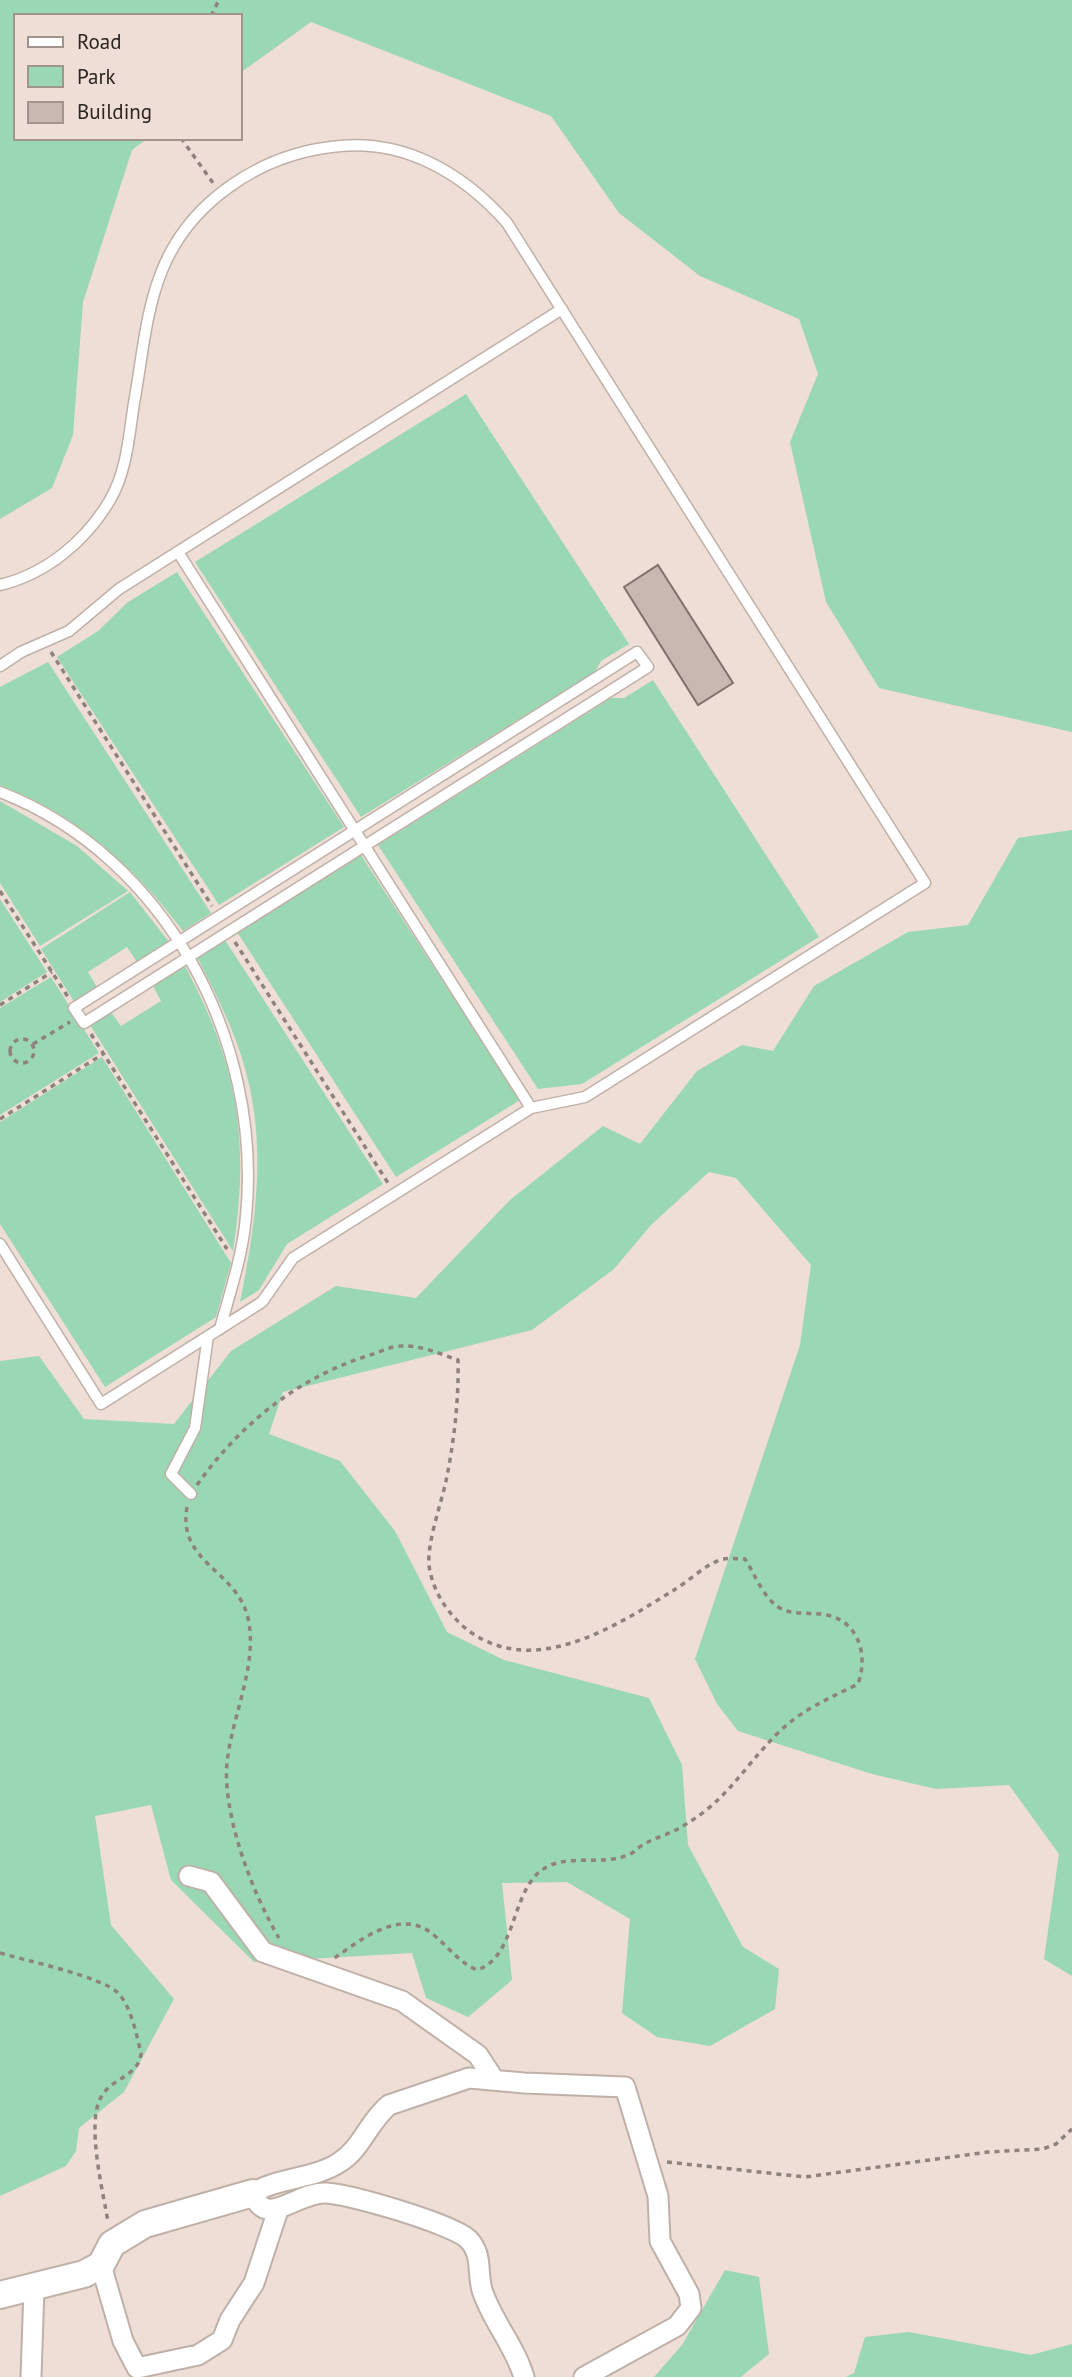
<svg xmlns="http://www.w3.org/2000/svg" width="1072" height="2377" font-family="'PT Sans',sans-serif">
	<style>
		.green { fill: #9ad7b3 }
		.building { fill: #c9b8b1; stroke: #80716b; stroke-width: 2 }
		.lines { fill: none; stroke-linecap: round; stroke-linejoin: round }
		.lane-casing { stroke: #bfb0a8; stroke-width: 13 }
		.street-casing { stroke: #bfb0a8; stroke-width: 23 }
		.secondary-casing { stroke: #bfb0a8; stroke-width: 30 }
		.path { stroke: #8d827c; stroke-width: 3.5; stroke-dasharray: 5 5; stroke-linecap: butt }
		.lane { stroke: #fff; stroke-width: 10 }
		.street { stroke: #fff; stroke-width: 19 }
		.secondary { stroke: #fff; stroke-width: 26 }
	</style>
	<rect width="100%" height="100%" fill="#eeded5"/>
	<path class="green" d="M0,0H1072V732L879,688L826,602L790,442L818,374L799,319L700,276L619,213L551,116L311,22L240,73V16H16V138H148L132,150L83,302L73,435L52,488L0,519Z
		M466,394L629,644L601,661L595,672L361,817L195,562Z
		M177,572L344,827L219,905L57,657L98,631L128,602Z
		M48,662L211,913L183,931C135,867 75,814 0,785V687Z
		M653,680L819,937L582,1084L538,1089L378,845L611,698H624Z
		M0,801L77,846L128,891L40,946L0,883Z
		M1072,830V1976L1044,1959L1059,1854L1009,1785L936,1789L872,1774L738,1731L717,1704L695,1659L800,1345L811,1265L736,1178L709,1172L651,1225L614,1269L532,1330L283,1392L269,1434L340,1461L395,1531L447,1632L504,1660L649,1698L682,1765L688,1845L743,1947L779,1969L775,2009L710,2046L657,2037L622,2013L630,1919L567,1882L502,1883L512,1980L468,2017L426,1998L412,1953L254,1962L171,1880L151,1805L95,1816L111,1925L174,1999L124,2092L79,2128L76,2151L66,2166L0,2196V1361L39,1356L84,1419L174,1424L231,1351L336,1286L416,1298L510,1200L603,1126L640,1144L697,1071L742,1045L773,1051L814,986L908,932L968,925L1018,838Z
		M361,855L520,1100L396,1177L237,932Z
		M130,892L169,942L137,962L127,947L88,972L98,989L75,1003L41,949Z
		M0,899L47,972L0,1002Z
		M225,940L383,1184L287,1244L259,1290L240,1302C255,1228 266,1154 248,1080C238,1037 217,996 197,957Z
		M185,966C238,1066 250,1139 233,1251L90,1025L111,1012L121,1026L161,1001L153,986Z
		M51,977L99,1053L0,1115V1008Z
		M102,1057L231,1263L216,1317L105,1387L0,1224V1122Z
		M725,2270L759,2277L769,2354L741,2377H654L682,2345Z
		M909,2332L1031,2355L1072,2344V2377H846L854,2373L865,2337Z"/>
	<path class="building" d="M658,565L733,683L698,705L624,587Z"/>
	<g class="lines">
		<defs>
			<path id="lane" d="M178,552L531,1108
				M0,585C46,574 86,541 110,500C127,471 129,435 134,403C142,360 145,314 161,273C188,203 258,156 331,147C402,137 462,172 507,223L925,883L585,1097L531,1108L293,1258L262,1302L101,1404L0,1244
				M637,652L648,667L84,1023L74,1008Z
				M0,666L21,652L69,631L119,589L562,309
				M0,792C167,857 263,1042 246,1216C243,1254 230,1292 220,1329
				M191,1494L171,1474L195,1428L208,1336"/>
			<path id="street" d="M189,1876L211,1882L263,1952L402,2001L478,2055L493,2078
				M101,2265L123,2341L137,2368L198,2355L222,2340L230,2320L254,2283L278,2210
				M31,2377L34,2288
				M524,2377C515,2346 492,2321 482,2290C477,2272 483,2254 468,2239C452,2224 350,2194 326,2193C296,2192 265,2230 253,2193C279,2177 315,2179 340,2162C362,2148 369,2121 389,2105L469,2078L524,2083L625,2087L658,2196L660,2241L689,2294L691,2308L677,2326L584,2377"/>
			<path id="secondary" d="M0,2295L84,2274L101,2265L112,2244L145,2224L253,2193"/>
		</defs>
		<use href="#lane" class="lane-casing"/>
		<use href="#street" class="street-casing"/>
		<use href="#secondary" class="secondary-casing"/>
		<path class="path" d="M211,16L219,0
			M181,138L213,183
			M51,652L212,906
			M0,891L68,997
			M235,942L388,1183
			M0,1005L52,972
			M91,1034L227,1249
			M10 1051a12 12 0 1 1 24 0a12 12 0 1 1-24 0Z
			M33,1044L70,1022
			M0,1119L103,1054
			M197,1485C240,1424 299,1377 370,1355C380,1352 391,1346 401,1346C421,1345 440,1354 458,1360C459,1400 454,1442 446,1481C441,1504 427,1543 429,1565C432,1591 449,1616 469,1631C535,1679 616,1626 674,1590C689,1581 707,1563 723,1559C730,1558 738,1559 745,1559C755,1574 765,1603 784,1610C797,1615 813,1612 827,1615C860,1622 868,1657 858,1684C830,1698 803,1709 780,1731C739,1771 728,1803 672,1832C663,1836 652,1839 643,1845C638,1847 635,1852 630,1854C602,1868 562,1850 537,1874C511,1900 514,1958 477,1970C459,1962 450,1949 435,1936C402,1906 362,1939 333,1959
			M187,1507C177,1563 237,1570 248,1618C258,1662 234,1712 228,1755C219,1807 252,1893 279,1938
			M0,1953C24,1960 103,1977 118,1993C131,2006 137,2036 141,2054C138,2077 111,2078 101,2097C86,2124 103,2191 108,2222
			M667,2162L805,2177L988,2152L1043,2149L1056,2144L1072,2129"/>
		<use href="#lane" class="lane"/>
		<use href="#street" class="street"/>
		<use href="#secondary" class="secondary"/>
	</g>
	<rect x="14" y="14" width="228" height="126" fill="#eeded5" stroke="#a0948d" stroke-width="2"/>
	<rect x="28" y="37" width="35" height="10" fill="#ffffff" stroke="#a0948d" stroke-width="2"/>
	<text x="77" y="49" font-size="21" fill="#2b2522">Road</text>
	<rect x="28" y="66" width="35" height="21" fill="#9ad7b3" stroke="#a0948d" stroke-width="2"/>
	<text x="77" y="84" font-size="21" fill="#2b2522">Park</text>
	<rect x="28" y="102" width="35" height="21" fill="#c9b8b1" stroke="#a0948d" stroke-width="2"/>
	<text x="77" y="119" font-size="21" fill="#2b2522">Building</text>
</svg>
